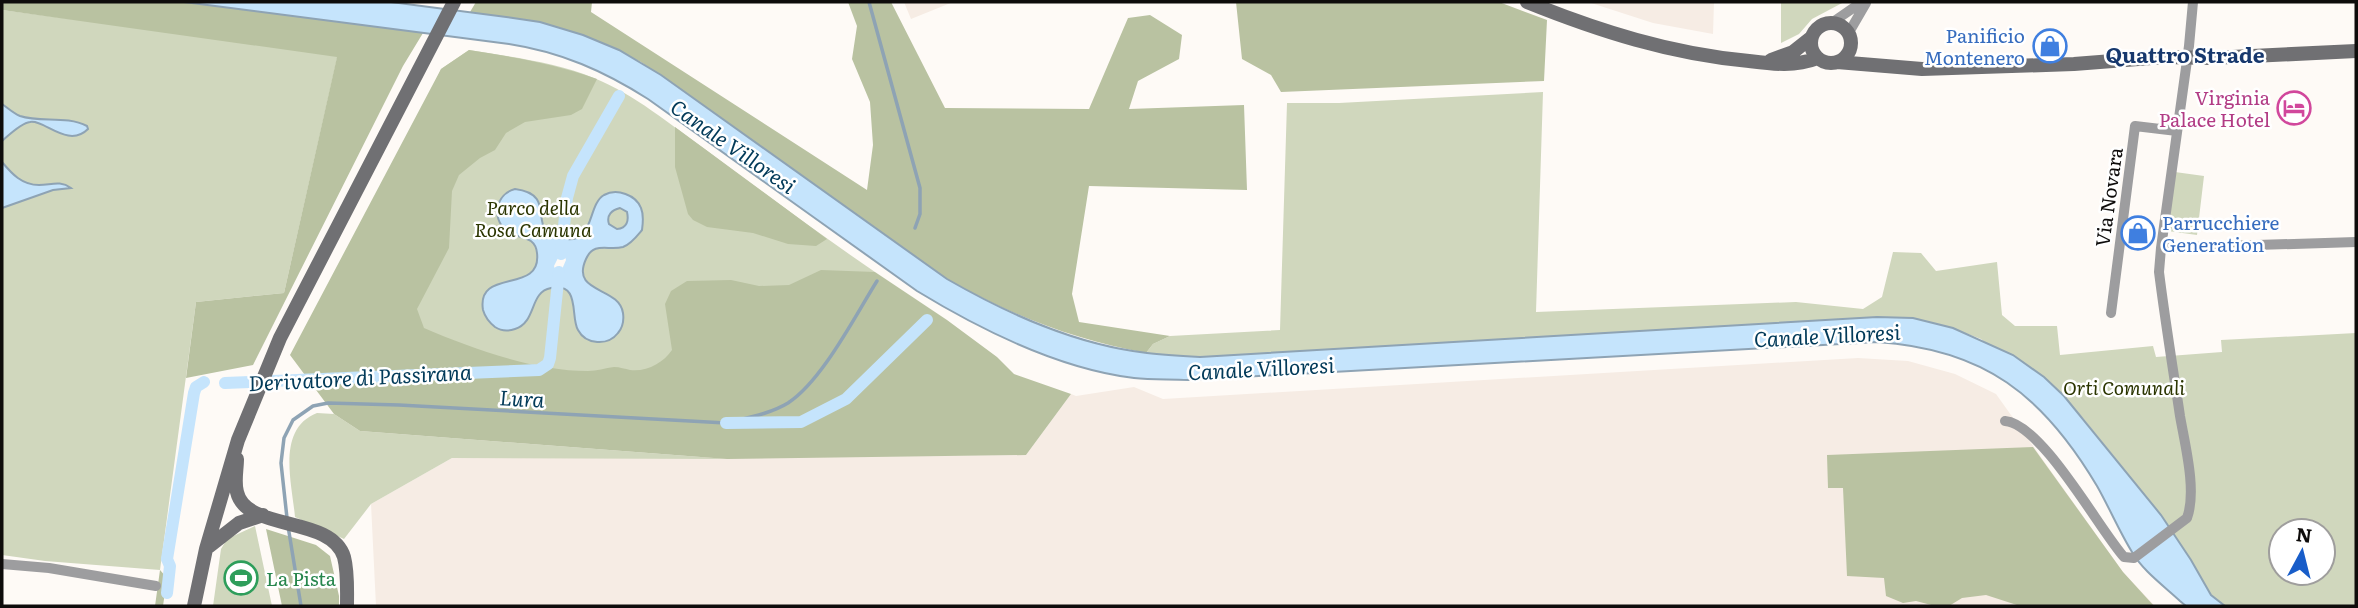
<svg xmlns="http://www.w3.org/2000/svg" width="2358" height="608" font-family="Literata,serif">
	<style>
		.built { fill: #f6ece4 }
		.green { fill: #d0d7bd; fill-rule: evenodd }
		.forest { fill: #b9c2a1 }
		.water { fill: #c5e4fc; stroke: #8ea3b4; stroke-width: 2; fill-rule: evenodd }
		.pier { fill: #fefaf6 }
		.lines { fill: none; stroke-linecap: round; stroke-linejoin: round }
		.stream { stroke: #8ea3b4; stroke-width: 3.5 }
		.canal { stroke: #c5e4fc; stroke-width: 12 }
		.street { stroke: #9d9d9f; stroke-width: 10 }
		.secondary { stroke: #707073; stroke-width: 14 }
		.labels { text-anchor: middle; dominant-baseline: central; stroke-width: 5; stroke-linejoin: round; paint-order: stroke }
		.shop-label { font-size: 19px; fill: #366cbe; stroke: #fff; text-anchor: end }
		.hotel-label { font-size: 19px; fill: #b23c85; stroke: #fff; text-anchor: end }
		.street-label { font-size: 19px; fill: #0e0c0b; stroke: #fff }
		.park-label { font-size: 19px; font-style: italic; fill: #2b3500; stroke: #fff }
		.leisure-label { font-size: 19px; fill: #27864d; stroke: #fff; text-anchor: start }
		.neighbourhood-label { font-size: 21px; font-weight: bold; fill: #17386d; stroke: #fff }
		.water-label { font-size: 21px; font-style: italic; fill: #023a59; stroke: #fff }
	</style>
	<rect width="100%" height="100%" fill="#fefaf6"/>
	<path class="built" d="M904,2H953L911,19Z
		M1588,2H1714L1713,34L1653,23Z
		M1858,358L1908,361L1955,374L1996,394L2123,572L2155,606H376L371,504L452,458L1026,455L1071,394L1076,396L1134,387L1163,399Z"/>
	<path class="green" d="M1781,2H1844L1812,19L1799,34L1781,43Z
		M2,10L338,54L284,293L196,302L160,570L45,561L2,555Z
		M469,50C511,57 555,62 594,78C634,94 671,125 706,150C762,192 818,233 875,272L808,371L311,376L441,69Z
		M1543,92L1536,312L1796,302L1863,309L1882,297L1893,252L1921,253L1936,271L1997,262L2002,315L2015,326H2057L2060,355L2153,346L2156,357L2222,352L2221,340L2356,333V606H2225L2211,595L2191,560L2161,515L2083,418L1981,339L1952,328L1913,318L1877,317L1200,357L1146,353L1153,344L1170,336L1280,330L1287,103H1339ZM2281,531H2323V573H2281Z
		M2175,172L2204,176L2197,235L2168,231Z
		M317,413L334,414L360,431L727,459L452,458L371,504L344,539L295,517C292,483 276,429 317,413Z
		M255,526L272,606H213L221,549L227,539Z"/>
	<path class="forest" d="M2,2H184L423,33L403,66L253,365L186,378L196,302L284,293L337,57L2,10Z
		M476,2H592L591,12L867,190L873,145L870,102L852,59L857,26L848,2H891L945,108L1089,109L1128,18L1150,15L1182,35L1179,59L1138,81L1129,109L1244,105L1247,190L1089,186L1072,294L1079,322L1170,336L1153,344L1146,353C1075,340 1010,315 947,279L641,62L583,35L561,28L470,12Z
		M1236,2H1499L1547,20L1544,81L1281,92L1271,75L1242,59Z
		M469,50C513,57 555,64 597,79L582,109L571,115L525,122L506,133L495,150L480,158L459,175L452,191L449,248L417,309L424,328C473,349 534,371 588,371C597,371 605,368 614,367C620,367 625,369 630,370C647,372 663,363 672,350L665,304L671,291L687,281L731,280L759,286L789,285L821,270L875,272L947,320L997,357L1014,374L1071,394L1026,455L727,459L360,431L334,414L290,355L441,69Z
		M675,127L827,239L816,246L788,244L753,233L707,227L693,220L688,214L675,167Z
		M2033,447L2123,572L2154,606H2020L1986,595L1962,598L1949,606H1935L1916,601L1903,603L1886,596L1884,578L1847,576L1843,488H1828L1827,455Z
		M266,529L316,545L330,556L339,596V606H282Z
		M160,570L167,578L163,606H155Z"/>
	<path class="water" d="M184,2H391L513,18L540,22L583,35L619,50L661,75L947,279C1008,314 1076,345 1147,353C1164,355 1182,356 1200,357L1877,317L1913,318L1953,328L2013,355L2044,377L2064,396L2161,515L2191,560L2211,595L2225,606H2186L2180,601C2164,586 2143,571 2132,552C2119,531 2109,507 2097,486C2043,395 1984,349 1877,342L1188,380C1170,379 1152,380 1134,378C1059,369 981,330 917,291L648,99C604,71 561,52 509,44Z
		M2,104C8,108 13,113 20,116C41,123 66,115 87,126L88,129C68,149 44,119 30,122C21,123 9,135 2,141Z
		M2,162C12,174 22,185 39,185C51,185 60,180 71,188L53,190L2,208Z
		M515,189C562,195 521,234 565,239C595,243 587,205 604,195C617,188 636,195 641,208C644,215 643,223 642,230C637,236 631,244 623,247C608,251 594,241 586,259C570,294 619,286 623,313C624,320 623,327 618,333C608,346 586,345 578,330C570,317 581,282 551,288C529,292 537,322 515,329C509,331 501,331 495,327C490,323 485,317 483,310C476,267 542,295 537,253C535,234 517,240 506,230C491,218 496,194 515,189ZM620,208L627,212C629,221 627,228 617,229L609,224C606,215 612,210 620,208Z"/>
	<path class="pier" d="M561,235L566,236L564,254L566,260L563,267L560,292L554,291L556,272L554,266L558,258Z"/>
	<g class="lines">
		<path class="stream" d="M869,2L920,188V214L915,228
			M287,518L281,463L284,438L293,420L313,406L328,403L399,405L726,423C746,418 770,414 788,403C822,381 855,316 877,281
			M288,526L301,606"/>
		<path class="canal" d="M561,254L567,198L573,176L619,96
			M225,383L539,370L548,364L550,358L559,272
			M726,423L801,422L846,399L927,320
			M167,593L170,566L167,559L194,393L196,387L204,382"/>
		<path class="street" d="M1830,24L1862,2
			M1848,34L1866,3
			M2161,248L2356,242
			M2111,313L2135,126L2177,131
			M2005,421C2042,424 2099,529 2124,557L2134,558L2187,518C2197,491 2185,445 2180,416C2173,369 2165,320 2159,272L2161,248L2189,46L2193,2
			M2,564L49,568L156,586"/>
		<path class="secondary" d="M1527,2C1599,31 1671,54 1749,61C1773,64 1794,67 1818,58
			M1811 43a20 20 0 1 1 40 0a20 20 0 1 1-40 0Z
			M1771,60L1793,52L1812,37
			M1837,62L1922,69L2074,64L2164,57L2211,58L2356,51
			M237,459C237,469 234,482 237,492C246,532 331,515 344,557C348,572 347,590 347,606
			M207,548L239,523L263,515
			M194,606L206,549L238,440L280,338L454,2"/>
	</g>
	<defs>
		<symbol id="shop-ring" viewBox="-11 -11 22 22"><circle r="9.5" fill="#fff" stroke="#3f7fe0" stroke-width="1.5"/><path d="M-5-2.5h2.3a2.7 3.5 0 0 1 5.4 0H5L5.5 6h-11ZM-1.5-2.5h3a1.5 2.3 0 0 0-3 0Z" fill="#3f7fe0"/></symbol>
		<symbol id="hotel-ring" viewBox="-11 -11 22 22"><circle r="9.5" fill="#fff" stroke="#d1479c" stroke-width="1.5"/><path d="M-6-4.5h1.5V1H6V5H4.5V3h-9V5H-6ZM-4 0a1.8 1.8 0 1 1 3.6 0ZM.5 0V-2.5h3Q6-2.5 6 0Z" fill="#d1479c"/></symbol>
		<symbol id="stadium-ring" viewBox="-11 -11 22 22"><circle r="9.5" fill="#fff" stroke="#2e9e5b" stroke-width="1.5"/><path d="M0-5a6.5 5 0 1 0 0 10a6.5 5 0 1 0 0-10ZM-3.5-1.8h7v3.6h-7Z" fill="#2e9e5b"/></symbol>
	</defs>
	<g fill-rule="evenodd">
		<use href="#shop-ring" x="2031" y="27" width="38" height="38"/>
		<use href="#hotel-ring" x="2275" y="89" width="38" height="38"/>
		<use href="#shop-ring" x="2119" y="214" width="38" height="38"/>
		<use href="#stadium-ring" x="222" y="559" width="38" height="38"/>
	</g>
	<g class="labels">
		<g class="shop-label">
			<text x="2025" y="35">Panificio<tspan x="2025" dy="22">Montenero</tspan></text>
			<text x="2162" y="222" text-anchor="start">Parrucchiere<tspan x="2162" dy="22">Generation</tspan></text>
		</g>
		<g class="hotel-label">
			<text x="2270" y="97">Virginia<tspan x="2270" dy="22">Palace Hotel</tspan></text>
		</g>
		<g class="street-label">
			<text transform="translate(2108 197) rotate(-82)">Via Novara</text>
		</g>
		<g class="park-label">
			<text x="533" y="207">Parco della<tspan x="533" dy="22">Rosa Camuna</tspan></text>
			<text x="2124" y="387">Orti Comunali</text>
		</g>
		<g class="leisure-label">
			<text x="266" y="578">La Pista</text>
		</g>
		<g class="neighbourhood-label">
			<text x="2185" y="53">Quattro Strade</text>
		</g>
		<g class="water-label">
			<text transform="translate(734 145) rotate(35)">Canale Villoresi</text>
			<text transform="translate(1827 334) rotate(-3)">Canale Villoresi</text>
			<text transform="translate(1261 367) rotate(-3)">Canale Villoresi</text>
			<text transform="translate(360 376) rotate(-3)">Derivatore di Passirana</text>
			<text transform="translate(522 397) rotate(3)">Lura</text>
		</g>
	</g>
	<rect width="2358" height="608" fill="none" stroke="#0e0c0b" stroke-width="7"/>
	<g transform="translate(2302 552) rotate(7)"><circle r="33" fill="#ffffff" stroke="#9f9e9d" stroke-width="2"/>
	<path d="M0-5L12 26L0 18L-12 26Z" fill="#185dc9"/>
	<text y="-10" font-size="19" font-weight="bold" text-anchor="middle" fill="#0e0c0b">N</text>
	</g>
</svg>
